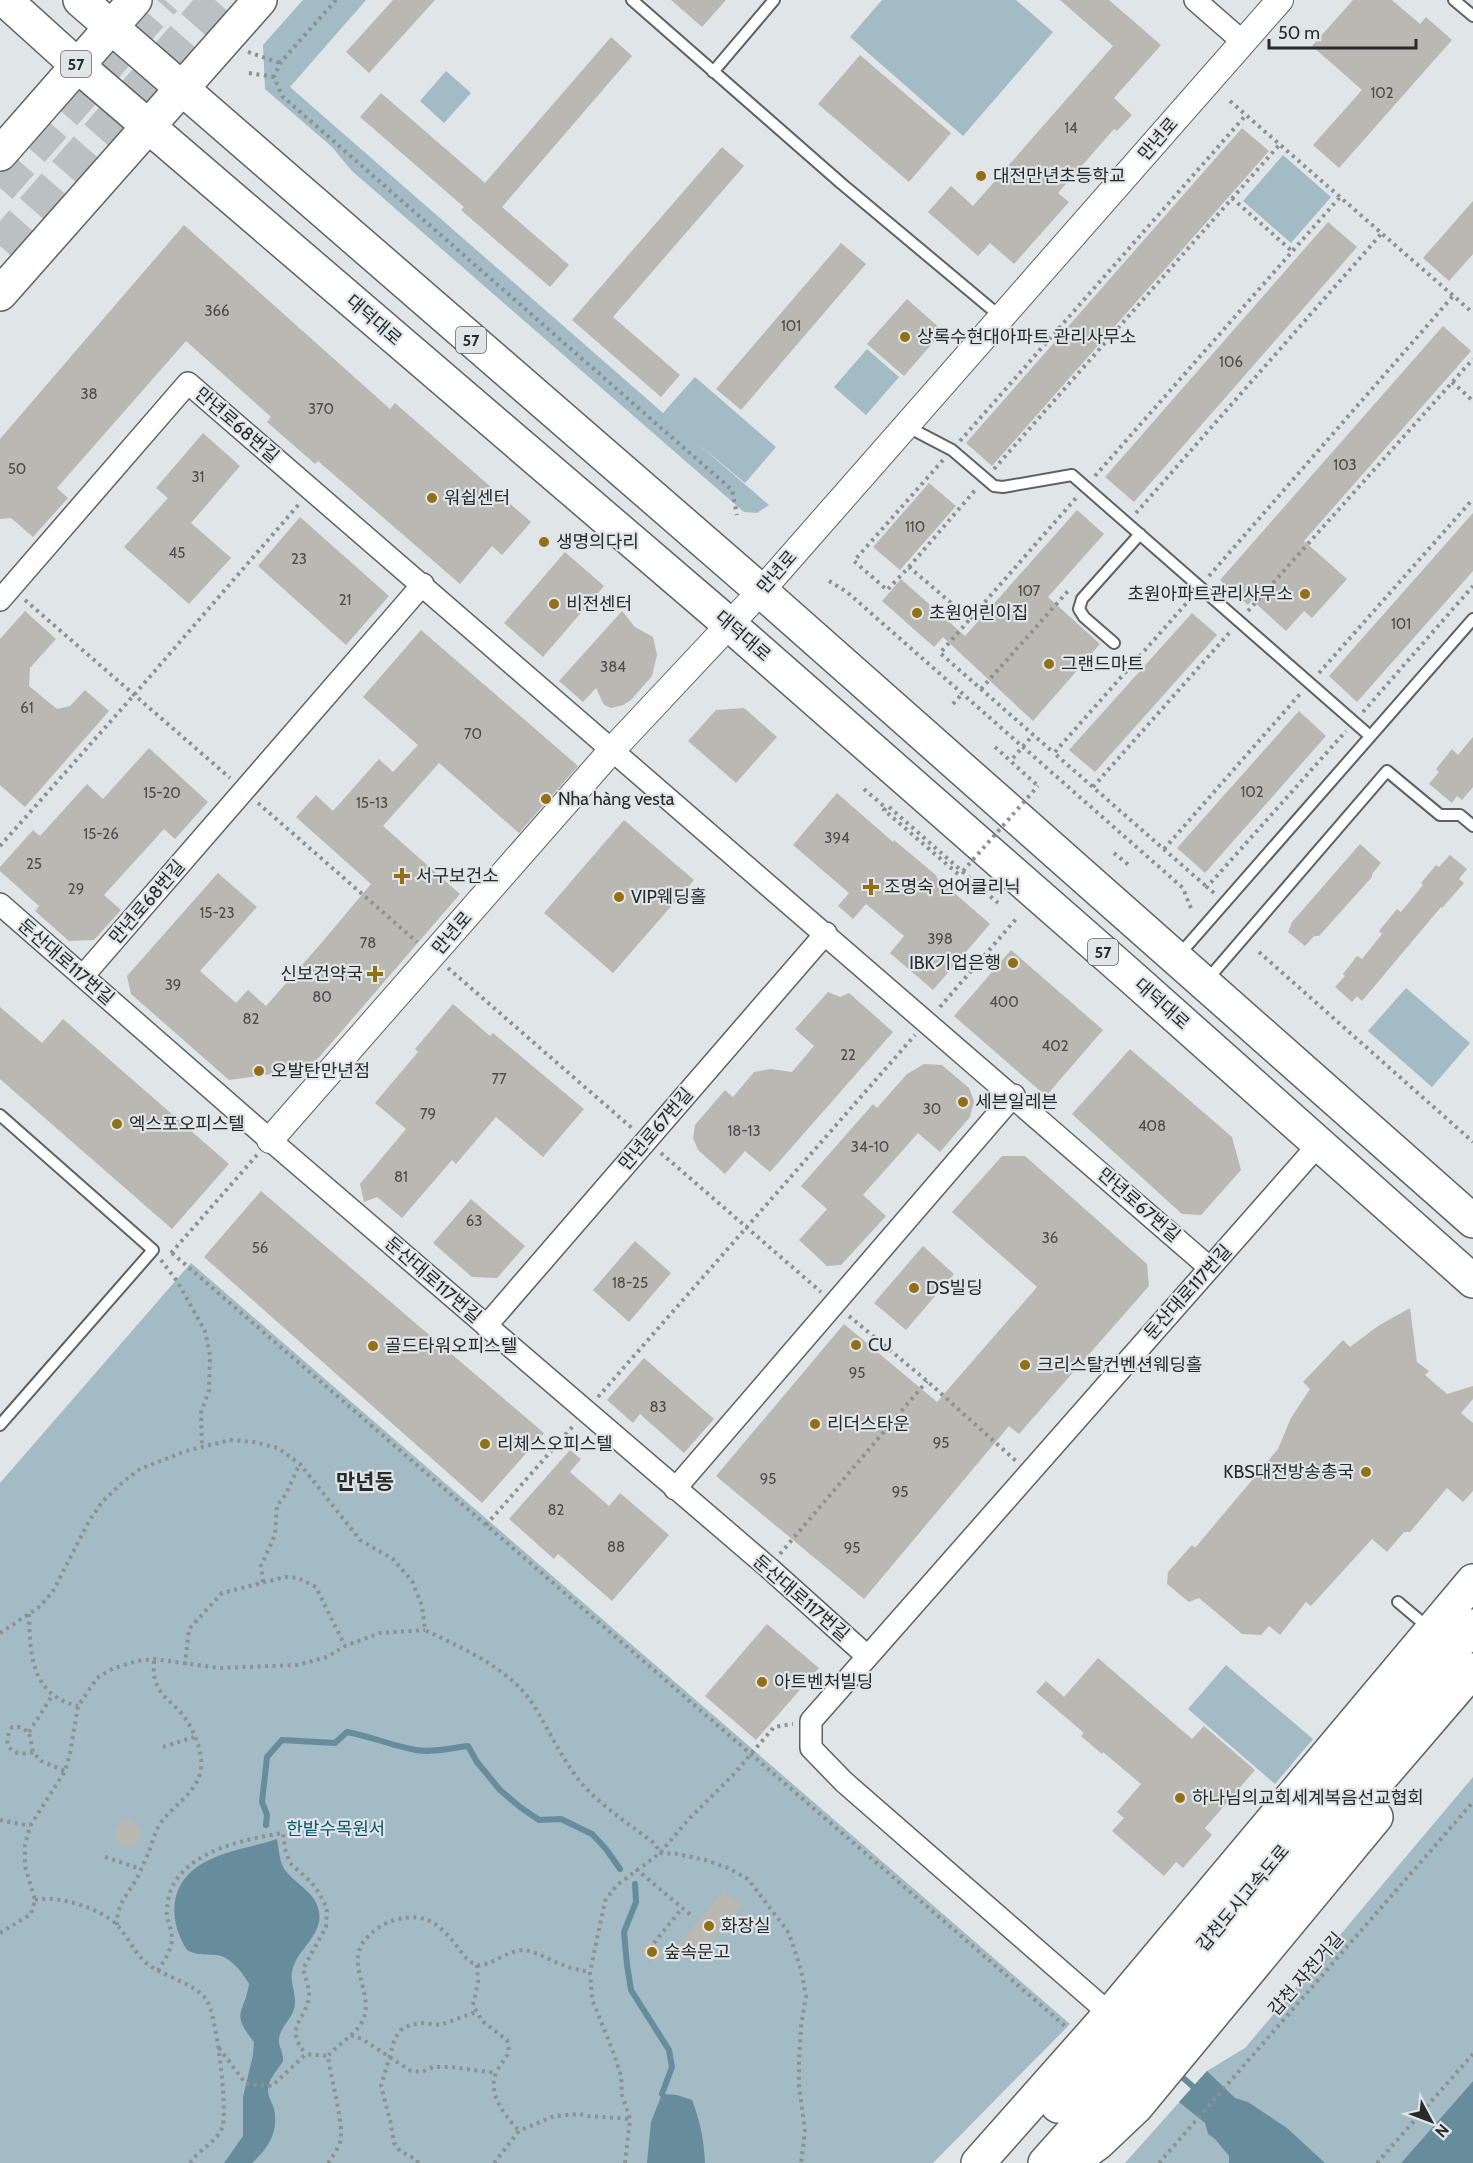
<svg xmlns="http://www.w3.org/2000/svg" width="1473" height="2163" font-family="Cabin,'Noto Sans KR',sans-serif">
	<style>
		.green { fill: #a2bbc4 }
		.water { fill: #678d9c }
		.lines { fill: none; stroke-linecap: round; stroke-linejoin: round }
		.stream { stroke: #678d9c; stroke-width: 6 }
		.building { fill: #bab8b3 }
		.primary-tunnel { stroke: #bbc0c2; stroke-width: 33; stroke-dasharray: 33 16; stroke-linecap: butt }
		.service-casing { stroke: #5d6264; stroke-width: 14 }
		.minor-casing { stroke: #5d6264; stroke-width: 24 }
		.tertiary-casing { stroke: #5d6264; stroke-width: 28 }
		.primary-casing { stroke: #5d6264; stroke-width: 36 }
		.trunk-casing { stroke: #5d6264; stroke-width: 36 }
		.path { stroke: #8c9192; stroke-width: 4; stroke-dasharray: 3 4.5; stroke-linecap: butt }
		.service { stroke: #fff; stroke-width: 10 }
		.minor { stroke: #fff; stroke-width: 21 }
		.tertiary { stroke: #fff; stroke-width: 26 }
		.primary { stroke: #fff; stroke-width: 33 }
		.trunk { stroke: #fff; stroke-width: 33 }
		.path-bridge { stroke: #8c9192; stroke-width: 4; stroke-dasharray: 3 4.5; stroke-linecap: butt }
		.poi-dot { fill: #936f16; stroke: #e0e5e8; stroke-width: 2 }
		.labels { text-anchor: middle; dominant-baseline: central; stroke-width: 4.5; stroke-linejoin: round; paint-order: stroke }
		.number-label { font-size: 15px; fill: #4c4e4d }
		.shield { fill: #e0e5e8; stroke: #5f6364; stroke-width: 1.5 }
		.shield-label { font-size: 16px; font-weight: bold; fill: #282b2b }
		.street-label { font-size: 18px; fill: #282b2b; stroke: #e0e5e8 }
		.poi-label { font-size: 18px; fill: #282b2b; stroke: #e0e5e8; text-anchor: start }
		.park-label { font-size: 18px; fill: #04566d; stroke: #e0e5e8 }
		.quarter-label { font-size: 21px; font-weight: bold; fill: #282b2b; stroke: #e0e5e8 }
	</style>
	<rect width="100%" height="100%" fill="#e0e5e8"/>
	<path class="green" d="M303,0H366L290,87L663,413L695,377L776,447L745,483L691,438L769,505L757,513L744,512L352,171L332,147L265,89L263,45Z
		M882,0H1016L1053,32L963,136L850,37Z
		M446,71L471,93L444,123L420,101Z
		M1283,155L1331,197L1291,243L1243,201Z
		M867,349L899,377L866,415L834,387Z
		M1406,988L1470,1043L1432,1087L1368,1031Z
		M191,1263L1070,2024L933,2163H0V1483Z
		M1226,1665L1313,1739L1275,1784L1188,1709Z
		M1473,1777V2081L1401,2163H1125L1207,2071L1245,2048Z"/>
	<path class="water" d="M277,1839C279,1849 279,1862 285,1870C296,1885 316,1892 319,1912C323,1933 300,1948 294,1965C288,1979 295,1988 295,2001C296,2017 280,2025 279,2039C278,2046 284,2053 283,2061C278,2070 268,2079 268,2090C268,2097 272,2102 274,2109C279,2131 269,2148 252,2163H224L243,2136V2097L253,2055L254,2042C230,2012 244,2015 249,1984C243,1973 230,1956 216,1955C204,1954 199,1956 187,1950C167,1919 169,1881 205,1862C228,1850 253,1847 277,1839Z
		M1207,2071L1235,2098L1248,2102L1287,2128L1325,2163H1229V2156L1215,2139L1208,2134L1205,2123L1179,2102Z
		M1473,2081V2163H1401Z
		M662,2094L677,2095L692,2100C700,2121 704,2140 705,2163H647L651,2122Z"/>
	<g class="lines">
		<path class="stream" d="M266,1825L267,1815L262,1802L267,1757L282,1740L335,1743L347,1732C370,1736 392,1746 416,1750C433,1753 451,1748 468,1746L477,1762L500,1790L520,1807L539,1820L561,1819L592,1834L606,1849L620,1869
			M635,1884L636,1902L624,1932L627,1965L631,1990L669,2050L672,2067L662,2094
			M1182,2077L1197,2090"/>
	</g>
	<path class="building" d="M393,0H435L369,73L346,52Z
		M671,0H726L702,27Z
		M1060,0H1109L1161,45L1114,98L1132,115L1117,131L1114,129L1058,193L1069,202L1014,264L990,243L978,256L928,212L951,186L973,206L1113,46Z
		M1353,0H1392L1420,24L1426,17L1452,40L1339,168L1313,145L1362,90L1312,46Z
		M611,37L632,56L502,207L569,265L550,287L461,210L464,207L360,117L381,93L485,183Z
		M860,55L951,133L909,182L818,104Z
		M1242,128L1269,151L992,466L966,443Z
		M722,147L744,166L613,317L680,375L661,397L572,320Z
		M1473,201V254L1449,281L1423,258Z
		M1328,222L1357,247L1134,502L1105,477Z
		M184,225L390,409L395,403L531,522L502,555L492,546L460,584L318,461L315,464L267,422L271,417L186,341L57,488L68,498L33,537L11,518L0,519V439Z
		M841,243L866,264L741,410L716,389Z
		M907,299L943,331L904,376L867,344Z
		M1443,326L1471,351L1304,541L1347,579L1312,618L1304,611L1286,631L1252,600L1248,605L1220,580Z
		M203,433L240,466L191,523L231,558L189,604L124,547L168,498L156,488Z
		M929,483L956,506L900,570L873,547Z
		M1077,510L1104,534L1048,597L1100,644L1033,721L943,637L934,647L882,601L901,579L965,636Z
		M1473,513V571L1357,702L1329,676Z
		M300,517L389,596L346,645L258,566Z
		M565,552L604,586L543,657L504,623Z
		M25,611L56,639L30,668L29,686L57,709L70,706L85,690L109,711L25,807L0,785V639Z
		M622,611L635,627L653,637L657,655L652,676L631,700L623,705L611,708L604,705L596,688L583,702L559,681Z
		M1192,613L1217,635L1095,772L1069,750Z
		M421,630L578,766L519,833L439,763L383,826L460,894L309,1069L229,1080L131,994L127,976L218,873L257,907L200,971L236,1003L248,990L266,1006L323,941L371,884L296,817L316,795L333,811L379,759L393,772L418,745L363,697Z
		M744,708L777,737L736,783L688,741L716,710Z
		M1299,711L1326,736L1205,873L1177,848Z
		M1473,737V787L1462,800L1457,796L1452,803L1429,784L1439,772L1436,769L1452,749L1458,755Z
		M149,748L208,802L175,839L164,829L104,895L121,910L94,940L69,941L35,911L39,906L0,871V867L33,830L40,836L87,784L103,799Z
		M837,793L893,842L894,840L937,876L936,877L990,924L933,990L890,953L904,936L866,904L853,919L838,906L849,893L793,845Z
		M624,820L694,880L613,973L544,913Z
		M1360,844L1381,863L1372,874V877L1319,936H1314L1305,946L1288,932L1292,922Z
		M1450,855L1467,869L1459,879L1464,883L1442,908L1441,907L1362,1001L1357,996L1352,1002L1335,987L1345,976L1343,974L1357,956L1362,959L1382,934L1379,931L1397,909L1401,912L1423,885L1421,883L1436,865L1439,867Z
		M1011,950L1103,1030L1046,1096L954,1016Z
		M828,992L840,997L849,993L893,1032L770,1172L745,1151L725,1174L698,1150L693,1138L695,1125L725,1090L733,1097L754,1072L771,1069L792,1072L814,1046L795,1029Z
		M453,1004L490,1036L493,1033L584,1109L543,1157L496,1117L456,1164L452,1160L402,1218L377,1197L364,1202L360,1184L406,1129L375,1103L418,1052L415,1049Z
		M0,1007L42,1043L63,1019L229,1164L172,1229L0,1079Z
		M1130,1049L1232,1137L1241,1170L1201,1215L1182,1214L1072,1114Z
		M924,1064L942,1065L969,1088L974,1101L970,1117L940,1152L918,1133L863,1195L886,1216L841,1265L827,1266L799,1240L827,1209L801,1186L873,1104L877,1108L907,1074Z
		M1002,1156H1025L1147,1264L1149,1286L1019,1434L1009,1426L864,1599L716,1476L844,1324L937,1402L1037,1287L952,1212Z
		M261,1191L544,1433L482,1503L204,1257Z
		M471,1199L525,1246L497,1278L472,1277L433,1243Z
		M635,1241L671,1273L629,1322L593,1290Z
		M923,1246L954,1274L906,1330L874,1303Z
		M1410,1308L1417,1362L1429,1371L1425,1375L1447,1394L1473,1386V1399L1461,1413L1473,1423V1491L1463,1502L1447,1488L1410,1532H1404L1387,1552L1372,1539L1311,1606L1306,1602L1280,1635L1269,1626L1261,1635L1242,1634L1199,1598L1189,1602L1167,1584L1168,1572L1192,1545L1195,1548L1278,1449L1291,1418L1310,1389L1303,1382L1343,1340L1350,1347L1378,1326Z
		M644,1358L714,1419L684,1453L640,1414L633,1423L607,1400Z
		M570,1450L581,1459L570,1472L609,1506L620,1493L669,1535L612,1601L558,1554L554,1559L509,1519Z
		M767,1624L819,1668L756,1740L705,1696Z
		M1098,1658L1192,1739L1204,1726L1255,1770L1205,1828L1212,1835L1183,1868L1176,1862L1164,1876L1112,1831L1124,1818L1117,1812L1141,1784L1103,1752L1102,1754L1081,1736L1084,1733L1036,1692L1046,1681L1064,1697Z
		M115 1833a13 13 0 1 1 26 0a13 13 0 1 1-26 0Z
		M724,1891L742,1906L694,1961L676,1947Z
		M650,1940L665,1953L654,1963L640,1951Z"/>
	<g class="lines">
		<path class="primary-tunnel" d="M0,188L165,0
			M0,246L215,0"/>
		<defs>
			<path id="service" d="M632,0L842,184L1001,317
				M1454,0L1473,16
				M713,72L774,0
				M906,426L952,450L994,486L1003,487L1072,475L1370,736
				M1114,643L1084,617L1079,609L1082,599L1140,534
				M1179,955L1473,619
				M1207,980L1387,771L1440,815H1460L1473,826
				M0,1115L153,1250L0,1425
				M1398,1602L1430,1629"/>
			<path id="minor" d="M1195,0L1243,42
				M0,600L188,383C530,676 870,972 1210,1268
				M0,904L270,1140L769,1568L867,1656
				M83,976L423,584
				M486,1326L826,933
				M675,1489L1014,1095
				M1110,2014L844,1782L811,1748V1721L1319,1144"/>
			<path id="tertiary" d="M270,1140L612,750L761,591L1280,0"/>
			<path id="primary" d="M5,0L78,66L730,625L1127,973L1473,1281
				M80,0L761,591L1473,1221
				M0,154L135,0
				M0,294L260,0"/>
			<path id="trunk" d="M1058,2106L1157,1999L1473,1626
				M978,2163L1110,2014L1473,1581
				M1045,2163L1176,2016L1473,1670
				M1070,2163L1098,2143L1136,2107L1376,1817"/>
		</defs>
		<use href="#service" class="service-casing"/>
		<use href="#minor" class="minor-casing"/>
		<use href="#tertiary" class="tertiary-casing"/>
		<use href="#primary" class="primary-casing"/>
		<use href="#trunk" class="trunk-casing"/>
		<path class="path" d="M336,0L280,63L274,77L282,96L732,490L737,515
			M248,52L280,63
			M249,73L274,77
			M1230,101L1246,115
			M1232,198L1292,251
			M1452,382L1473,401
			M960,441L1246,115L1473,313
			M943,460L854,561L887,590L909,567L970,619L940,653L1054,753
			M994,469L1280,144
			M1095,476L1340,197
			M1136,513L1382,233
			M909,567L977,488
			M1209,576L1453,296
			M829,581L847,592L1183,888L1192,911
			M1191,598L1054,753L1207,887
			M25,600L230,778
			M1248,611L1473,359
			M970,619L1076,498
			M1319,673L1473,499
			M981,689L1068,591
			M953,704L962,694
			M1363,712L1473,586
			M995,747L1038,786
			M1013,758L1033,735
			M1093,787L1230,632
			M864,789L886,808
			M258,803L417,942
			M0,846L134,695L300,503
			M1164,849L1300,694
			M1114,853L1130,866
			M958,874L884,810L888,806L998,903
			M1214,893L1207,887L1346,731
			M1259,952L1473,1142
			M448,968L633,1129
			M940,1007L1016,919
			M661,1153L821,1292
			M171,1253L257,1155
			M172,1253L1065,2026
			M161,1260L177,1281L205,1331L210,1355L209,1390L201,1413L202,1446
			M849,1316L927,1381L1016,1461
			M598,1397L915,1035
			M486,1525L574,1425
			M780,1554L927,1381
			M263,1582L261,1566L275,1535L277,1505C288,1495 292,1478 300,1464
			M29,1614C30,1655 31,1695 78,1706
			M0,1633L38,1608L52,1593L89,1521L102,1502L124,1481L140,1469L186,1451L230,1440L254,1442L278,1448L300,1464L360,1540L393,1559L412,1581L422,1606L425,1630C466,1650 512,1669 536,1709C551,1734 563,1761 582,1784C603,1808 631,1825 656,1845L660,1853L678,1854L705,1860L728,1868L748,1879L789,1933L801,1970L806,1996L801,2026L799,2061V2086L805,2131L801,2163
			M185,1665L189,1629L222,1593L285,1577L298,1578L316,1587L345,1646
			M29,1732L52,1696
			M163,1747L194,1737
			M33,1752C13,1758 0,1746 12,1727H20L29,1732L33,1752L41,1761L65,1771
			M0,1820L30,1826
			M105,1857L141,1869
			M636,1869L692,1916
			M35,1900C56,1894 101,1909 116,1924C127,1935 133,1950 144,1961C161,1977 192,1981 206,1999C217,2014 227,2106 223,2125C219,2141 199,2149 190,2163
			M117,1925C116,1908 125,1897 134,1883C140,1874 143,1864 148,1854C152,1845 154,1833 160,1824C172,1806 193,1796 200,1774C205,1755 194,1729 182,1714C173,1703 160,1696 156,1682C153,1675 154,1667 154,1659
			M0,1933L31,1914L35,1900L25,1866V1845L30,1826L65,1771L70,1754L78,1706L97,1678L112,1669L137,1661L154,1659L219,1668L297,1665L327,1657L345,1646L380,1633L425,1630
			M654,1943L682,1908
			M477,1965L478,1982L473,2005L482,2021L507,2040L509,2050C507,2058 501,2063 497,2071C486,2094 505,2115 519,2131
			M158,1971C164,1960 172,1950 172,1938C172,1929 166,1920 167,1911C167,1855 239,1840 283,1833L285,1849L290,1863L312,1883L319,1893L327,1908L326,1927L303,1969C305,1977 310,1989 309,1997C305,2022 283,2027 306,2054
			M351,2035L362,2039L411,2071L422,2072L433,2067H452L496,2073
			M219,2048L246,2084L272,2086L306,2054L328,2056
			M328,2163C332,2157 338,2149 340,2142C345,2127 330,2076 328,2056C339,2043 356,2035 363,2020C374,1996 348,1967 362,1944C369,1933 383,1923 395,1920C428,1911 441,1926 460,1950C464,1956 470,1963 477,1965C487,1968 510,1949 524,1950C538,1952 551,1961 563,1965C572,1969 580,1970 590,1972
			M418,2163L417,2160L400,2151L394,2143L391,2124L381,2086L395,2038L401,2030L410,2025L422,2023L440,2025L476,2012
			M494,2163L519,2131L554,2116L579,2114L588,2116L630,2119
			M625,2163L630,2119L622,2095L621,2076L614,2054L592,1999L590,1972L605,1901L616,1886L660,1853L688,1820L733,1775L774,1727L793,1724
			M1159,2163L1473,1802
			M1377,2163L1473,2054"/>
		<use href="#service" class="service"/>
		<use href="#minor" class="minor"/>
		<use href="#tertiary" class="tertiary"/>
		<use href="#primary" class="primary"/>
		<use href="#trunk" class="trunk"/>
		<path class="path-bridge" d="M963,871L1038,786"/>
	</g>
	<g class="poi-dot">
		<circle cx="981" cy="176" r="6"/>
		<circle cx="905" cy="337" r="6"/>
		<circle cx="432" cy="498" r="6"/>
		<circle cx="544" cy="542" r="6"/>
		<circle cx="1305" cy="594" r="6"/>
		<circle cx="554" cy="604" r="6"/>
		<circle cx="917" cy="613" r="6"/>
		<circle cx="1049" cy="664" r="6"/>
		<circle cx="546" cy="799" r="6"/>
		<path d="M399 867h6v6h6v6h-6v6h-6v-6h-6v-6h6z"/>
		<path d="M868 878h6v6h6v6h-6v6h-6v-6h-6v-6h6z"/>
		<circle cx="619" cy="897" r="6"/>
		<circle cx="1013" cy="963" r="6"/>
		<path d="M372 965h6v6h6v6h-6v6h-6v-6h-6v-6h6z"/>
		<circle cx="259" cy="1071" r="6"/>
		<circle cx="963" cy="1102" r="6"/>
		<circle cx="117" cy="1124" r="6"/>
		<circle cx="914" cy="1288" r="6"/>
		<circle cx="856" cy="1345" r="6"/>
		<circle cx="373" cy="1346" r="6"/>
		<circle cx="1025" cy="1365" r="6"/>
		<circle cx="815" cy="1424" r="6"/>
		<circle cx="485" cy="1444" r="6"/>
		<circle cx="1366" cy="1472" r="6"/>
		<circle cx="762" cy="1682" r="6"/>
		<circle cx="1180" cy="1798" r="6"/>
		<circle cx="709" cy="1926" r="6"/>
		<circle cx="652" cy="1952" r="6"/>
	</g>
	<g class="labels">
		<g class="number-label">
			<text x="1382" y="93">102</text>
			<text x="1071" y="128">14</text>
			<text x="217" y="311">366</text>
			<text x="791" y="326">101</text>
			<text x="1231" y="362">106</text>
			<text x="89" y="394">38</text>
			<text x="321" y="409">370</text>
			<text x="1345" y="465">103</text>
			<text x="17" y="469">50</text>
			<text x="198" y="477">31</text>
			<text x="915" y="527">110</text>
			<text x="177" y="553">45</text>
			<text x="299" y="559">23</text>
			<text x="1029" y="591">107</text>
			<text x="345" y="600">21</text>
			<text x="1401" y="624">101</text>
			<text x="613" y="667">384</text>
			<text x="27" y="708">61</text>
			<text x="473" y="734">70</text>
			<text x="1252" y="792">102</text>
			<text x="162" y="793">15-20</text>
			<text x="372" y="803">15-13</text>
			<text x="101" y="834">15-26</text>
			<text x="837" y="838">394</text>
			<text x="34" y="864">25</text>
			<text x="76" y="889">29</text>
			<text x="217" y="913">15-23</text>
			<text x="940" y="939">398</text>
			<text x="368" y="943">78</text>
			<text x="173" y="985">39</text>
			<text x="322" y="997">80</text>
			<text x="1004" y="1002">400</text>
			<text x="251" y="1019">82</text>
			<text x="1055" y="1046">402</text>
			<text x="848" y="1055">22</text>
			<text x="499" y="1079">77</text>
			<text x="932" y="1109">30</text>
			<text x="428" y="1114">79</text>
			<text x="1152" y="1126">408</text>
			<text x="744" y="1131">18-13</text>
			<text x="870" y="1147">34-10</text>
			<text x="401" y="1177">81</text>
			<text x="474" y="1221">63</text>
			<text x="1050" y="1238">36</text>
			<text x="260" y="1248">56</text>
			<text x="630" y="1283">18-25</text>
			<text x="857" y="1373">95</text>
			<text x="658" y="1407">83</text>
			<text x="941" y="1443">95</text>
			<text x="768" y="1479">95</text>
			<text x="900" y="1492">95</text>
			<text x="556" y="1510">82</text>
			<text x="616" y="1547">88</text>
			<text x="852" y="1548">95</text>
		</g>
		<g class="shield">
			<rect x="61" y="51" width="30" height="26" rx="4.5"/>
			<rect x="456" y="327" width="30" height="26" rx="4.5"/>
			<rect x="1088" y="939" width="30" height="26" rx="4.5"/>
		</g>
		<g class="shield-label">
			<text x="76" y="64">57</text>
			<text x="471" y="340">57</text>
			<text x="1103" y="952">57</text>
		</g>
		<g class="street-label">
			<text transform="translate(1158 139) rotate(-49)">만년로</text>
			<text transform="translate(374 320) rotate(41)">대덕대로</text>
			<text transform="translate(237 425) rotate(41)">만년로68번길</text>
			<text transform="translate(777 572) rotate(-49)">만년로</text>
			<text transform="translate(743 636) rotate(41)">대덕대로</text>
			<text transform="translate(147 902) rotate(-49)">만년로68번길</text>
			<text transform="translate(452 933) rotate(-49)">만년로</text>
			<text transform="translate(66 962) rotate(41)">둔산대로117번길</text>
			<text transform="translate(1162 1004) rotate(42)">대덕대로</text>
			<text transform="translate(656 1129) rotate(-49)">만년로67번길</text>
			<text transform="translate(1139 1205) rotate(41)">만년로67번길</text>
			<text transform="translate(433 1280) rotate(41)">둔산대로117번길</text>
			<text transform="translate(1188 1292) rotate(-48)">둔산대로117번길</text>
			<text transform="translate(801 1598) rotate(41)">둔산대로117번길</text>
			<text transform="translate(1243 1898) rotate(-50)">갑천도시고속도로</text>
			<text transform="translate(1306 1974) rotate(-49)">갑천 자전거길</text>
		</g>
		<g class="poi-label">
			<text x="993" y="176">대전만년초등학교</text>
			<text x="917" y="337">상록수현대아파트 관리사무소</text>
			<text x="444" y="498">워쉽센터</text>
			<text x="556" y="542">생명의다리</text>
			<text x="1293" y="594" text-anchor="end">초원아파트관리사무소</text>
			<text x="566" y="604">비전센터</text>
			<text x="929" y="613">초원어린이집</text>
			<text x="1061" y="664">그랜드마트</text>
			<text x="558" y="799">Nha hàng vesta</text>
			<text x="416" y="876">서구보건소</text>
			<text x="884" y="887">조명숙 언어클리닉</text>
			<text x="631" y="897">VIP웨딩홀</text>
			<text x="1001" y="963" text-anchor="end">IBK기업은행</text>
			<text x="363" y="974" text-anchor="end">신보건약국</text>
			<text x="271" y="1071">오발탄만년점</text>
			<text x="975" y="1102">세븐일레븐</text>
			<text x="129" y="1124">엑스포오피스텔</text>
			<text x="926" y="1288">DS빌딩</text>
			<text x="868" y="1345">CU</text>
			<text x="385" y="1346">골드타워오피스텔</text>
			<text x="1037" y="1365">크리스탈컨벤션웨딩홀</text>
			<text x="827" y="1424">리더스타운</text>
			<text x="497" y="1444">리체스오피스텔</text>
			<text x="1354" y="1472" text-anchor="end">KBS대전방송총국</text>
			<text x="774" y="1682">아트벤처빌딩</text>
			<text x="1192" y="1798">하나님의교회세계복음선교협회</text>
			<text x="721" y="1926">화장실</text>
			<text x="664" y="1952">숲속문고</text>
		</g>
		<g class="park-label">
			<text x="336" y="1829">한밭수목원서</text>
		</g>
		<g class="quarter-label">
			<text x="365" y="1481">만년동</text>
		</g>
	</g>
	<g transform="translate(1431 2121) rotate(131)" stroke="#e0e5e8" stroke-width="4.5" paint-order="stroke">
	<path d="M0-4.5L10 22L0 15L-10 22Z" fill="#282b2b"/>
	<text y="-9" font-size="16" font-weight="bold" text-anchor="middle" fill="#282b2b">N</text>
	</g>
	<path d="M1269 39v9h147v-9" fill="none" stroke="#282b2b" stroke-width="3"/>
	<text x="1278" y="39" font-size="18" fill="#282b2b" stroke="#e0e5e8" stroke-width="4.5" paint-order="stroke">50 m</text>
</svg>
